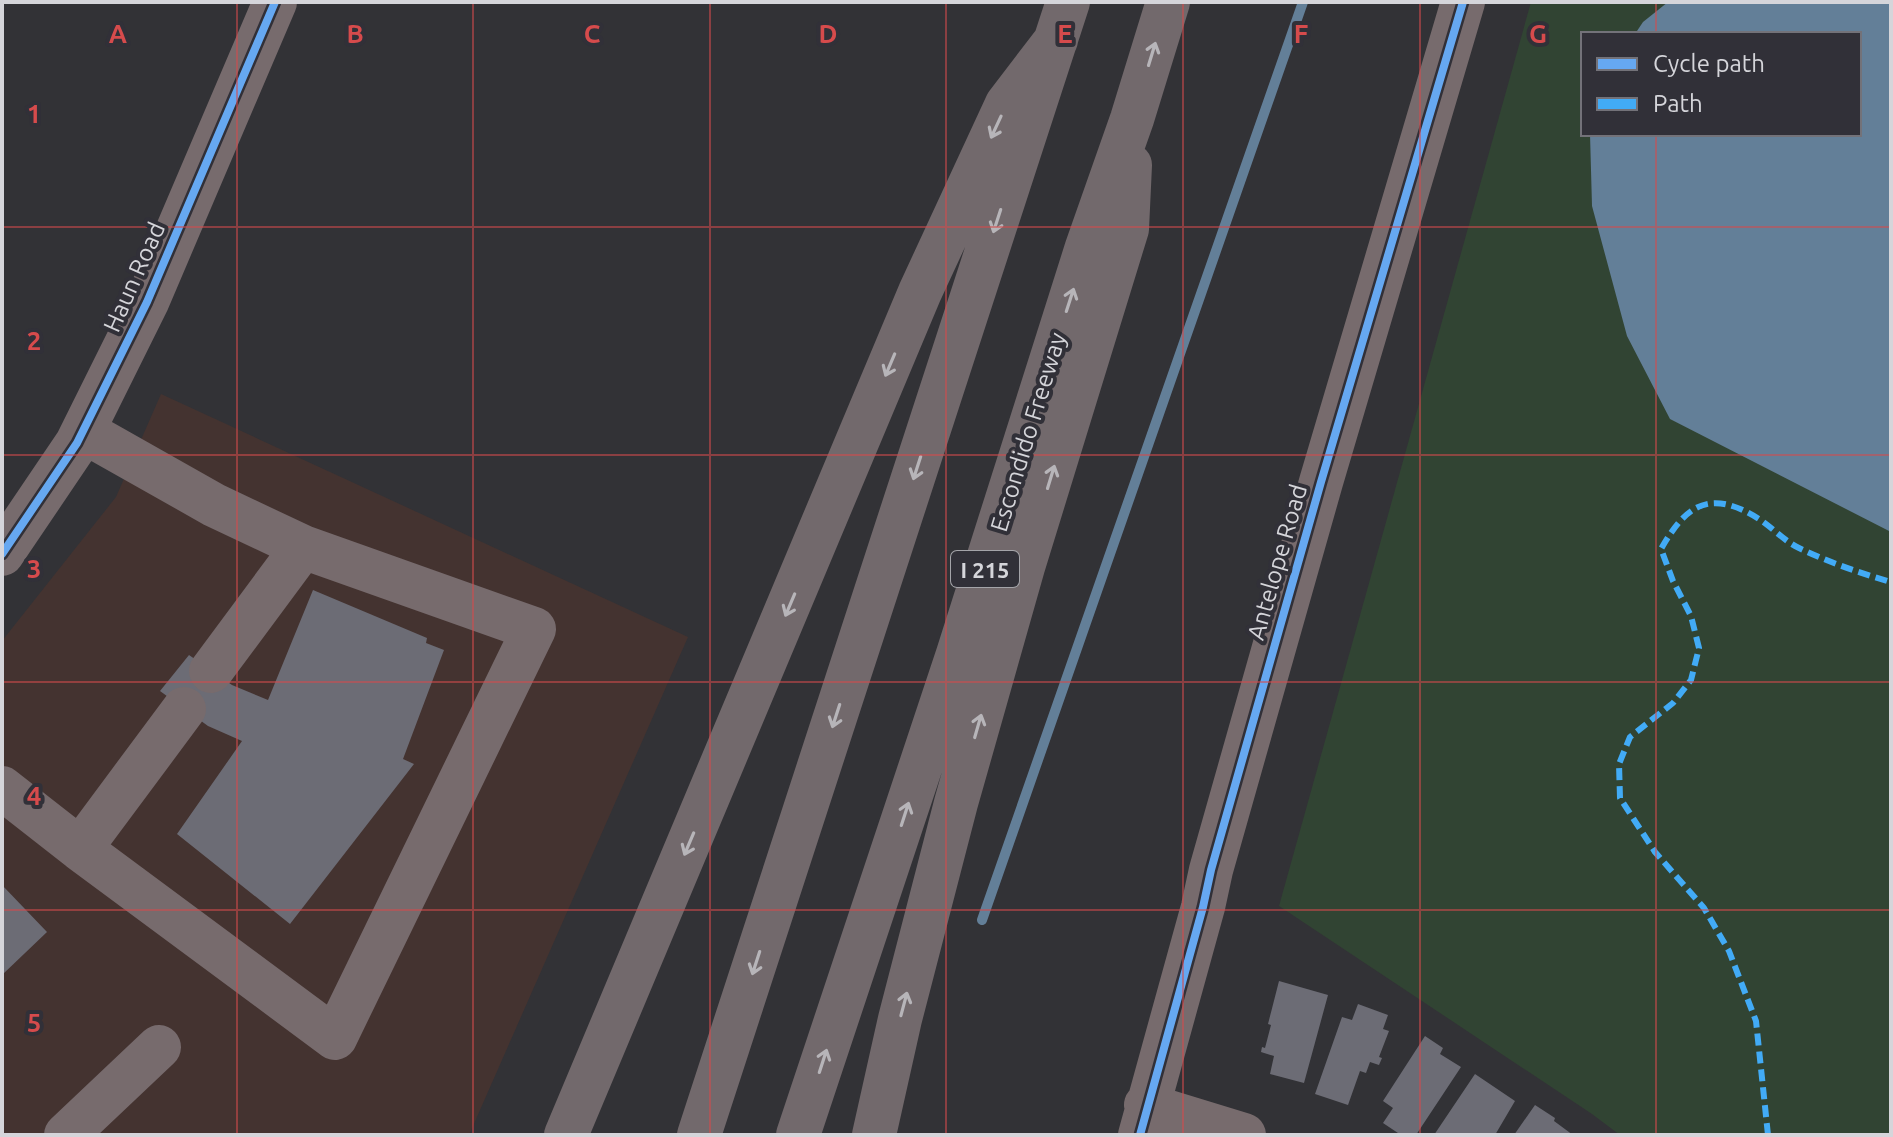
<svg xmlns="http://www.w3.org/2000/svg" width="1893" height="1137" font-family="Ubuntu,sans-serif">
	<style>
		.commercial { fill: #443330 }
		.green { fill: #314433; fill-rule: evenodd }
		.water { fill: #637f98 }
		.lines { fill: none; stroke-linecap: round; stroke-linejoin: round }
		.stream { stroke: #637f98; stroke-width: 10 }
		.building { fill: #6c6c75 }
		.minor { stroke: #776b6d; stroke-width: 44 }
		.highway { stroke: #72696c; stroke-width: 44 }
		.quiet { stroke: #42abf6; stroke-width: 6; stroke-dasharray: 12 6; stroke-linecap: butt }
		.cycleway-casing { stroke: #313038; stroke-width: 13 }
		.cycleway { stroke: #66a8f1; stroke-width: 8 }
		.oneway { stroke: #b7b5b9 }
		.grid { fill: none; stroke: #d64b4c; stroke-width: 2; stroke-opacity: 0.55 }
		.labels { text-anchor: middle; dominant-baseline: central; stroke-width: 8; stroke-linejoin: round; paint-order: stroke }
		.shield { fill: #313038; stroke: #a4a4a9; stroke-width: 2 }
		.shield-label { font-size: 22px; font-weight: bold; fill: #d5d5da }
		.street-label { font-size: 24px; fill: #d5d5da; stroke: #313038 }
		.grid-label { font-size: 26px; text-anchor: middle; font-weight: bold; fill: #d64b4c; stroke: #313038; stroke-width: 8; stroke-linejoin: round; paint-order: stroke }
	</style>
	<rect width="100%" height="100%" fill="#323236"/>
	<path class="commercial" d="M161,394L688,637L469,1135H2V641L116,497Z"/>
	<path class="green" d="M1531,2H1891V1135H1620L1592,1114L1279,906ZM1583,34H1859V134H1583Z"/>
	<path class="water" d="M1668,2H1891V532L1670,419L1627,336L1592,206L1590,134H1859V34H1635L1643,22Z"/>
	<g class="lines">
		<path class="stream" d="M982,920L1303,2"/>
	</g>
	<path class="building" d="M313,590L427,638L426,643L444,650L403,759L414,764L290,924L177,834L242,741L208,726L160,691L189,655L232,685L268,700Z
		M2,885L47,932L2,975Z
		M1279,981L1328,995L1304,1083L1270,1074L1274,1056L1261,1052L1262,1047L1265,1048L1271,1025L1268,1024Z
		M1358,1004L1388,1015L1383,1029L1389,1031L1379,1057L1382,1058L1379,1065L1370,1062L1366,1073L1360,1071L1348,1105L1315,1094L1342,1017L1352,1020Z
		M1425,1036L1443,1048L1440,1054L1461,1067L1416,1135H1401L1383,1123L1393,1108L1383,1101Z
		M1475,1074L1515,1101L1495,1135H1434Z
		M1535,1105L1555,1118L1554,1121L1573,1135H1514Z"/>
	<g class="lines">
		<path class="minor" d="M83,431L214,505L303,547L211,671
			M2,554L77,443L147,302L275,2
			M2,788L80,849L184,709
			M80,849L335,1038L534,629L303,547
			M1146,1105L1244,1135
			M66,1135L159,1047
			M1140,1135L1203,907L1211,870L1321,482L1463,2"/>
		<path class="highway" d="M566,1135L920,292L1007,104L1056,40
			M699,1135L1068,2
			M798,1135L958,654L1087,247L1132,119L1168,2
			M874,1135L900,1019L956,803L1023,567L1127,229L1130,165"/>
		<path class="quiet" d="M1768,1135L1756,1021L1729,951L1704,908L1655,852L1620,798L1619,764L1630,737L1673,703L1691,680L1699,648L1691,616L1673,581L1661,549C1687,503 1711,489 1759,519C1773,528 1784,541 1799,548C1828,562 1860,573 1891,582"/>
		<defs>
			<path id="cycleway" d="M2,554L77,443L147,302L275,2
				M1140,1135L1203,907L1211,870L1321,482L1463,2"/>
		</defs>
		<use href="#cycleway" class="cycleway-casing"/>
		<use href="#cycleway" class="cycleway"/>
	</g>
	<defs><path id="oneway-shaft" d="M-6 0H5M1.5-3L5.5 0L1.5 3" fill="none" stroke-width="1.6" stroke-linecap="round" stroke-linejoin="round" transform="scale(2)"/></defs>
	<g class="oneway">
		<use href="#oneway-shaft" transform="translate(1152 54) rotate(-73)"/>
		<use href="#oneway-shaft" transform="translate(996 127) rotate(115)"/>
		<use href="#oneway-shaft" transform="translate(997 221) rotate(108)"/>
		<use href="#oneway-shaft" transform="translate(1070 300) rotate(-72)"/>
		<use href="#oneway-shaft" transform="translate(890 365) rotate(113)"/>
		<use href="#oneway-shaft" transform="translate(917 468) rotate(108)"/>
		<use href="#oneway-shaft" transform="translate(1051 477) rotate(-73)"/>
		<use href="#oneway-shaft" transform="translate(790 605) rotate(113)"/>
		<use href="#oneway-shaft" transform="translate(836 716) rotate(108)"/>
		<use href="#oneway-shaft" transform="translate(978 726) rotate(-74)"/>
		<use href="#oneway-shaft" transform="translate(905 814) rotate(-72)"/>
		<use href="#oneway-shaft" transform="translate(689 844) rotate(113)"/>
		<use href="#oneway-shaft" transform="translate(756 963) rotate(108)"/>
		<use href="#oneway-shaft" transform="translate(904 1004) rotate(-75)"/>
		<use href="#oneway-shaft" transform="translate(823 1061) rotate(-72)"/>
	</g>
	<path class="grid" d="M237,2V1135M473,2V1135M710,2V1135M946,2V1135M1183,2V1135M1420,2V1135M1656,2V34M1656,134V1135M2,227H1891M2,455H1891M2,682H1891M2,910H1891"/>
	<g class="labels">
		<rect class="shield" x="951" y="551" width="68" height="36" rx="6"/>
		<g class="shield-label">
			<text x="985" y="569">I 215</text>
		</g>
		<g class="street-label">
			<text transform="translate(134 277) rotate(-66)">Haun Road</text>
			<text transform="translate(1028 432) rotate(-73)">Escondido Freeway</text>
			<text transform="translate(1277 562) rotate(-74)">Antelope Road</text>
		</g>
	</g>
	<g class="grid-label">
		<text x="118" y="43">A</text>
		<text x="355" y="43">B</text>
		<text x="592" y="43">C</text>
		<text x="828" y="43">D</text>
		<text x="1065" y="43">E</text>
		<text x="1301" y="43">F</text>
		<text x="1538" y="43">G</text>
		<text x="34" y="123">1</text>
		<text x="34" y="350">2</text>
		<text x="34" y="578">3</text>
		<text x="34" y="805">4</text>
		<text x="34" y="1032">5</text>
	</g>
	<rect width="1893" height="1137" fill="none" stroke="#d5d5da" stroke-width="8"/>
	<rect x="1581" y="32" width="280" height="104" fill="#313038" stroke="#737279" stroke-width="2"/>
	<rect x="1597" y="58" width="40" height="12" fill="#66a8f1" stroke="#737279" stroke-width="2"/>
	<text x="1653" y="72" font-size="24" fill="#d5d5da">Cycle path</text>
	<rect x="1597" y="98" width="40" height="12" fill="#42abf6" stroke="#737279" stroke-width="2"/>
	<text x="1653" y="112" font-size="24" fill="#d5d5da">Path</text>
</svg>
